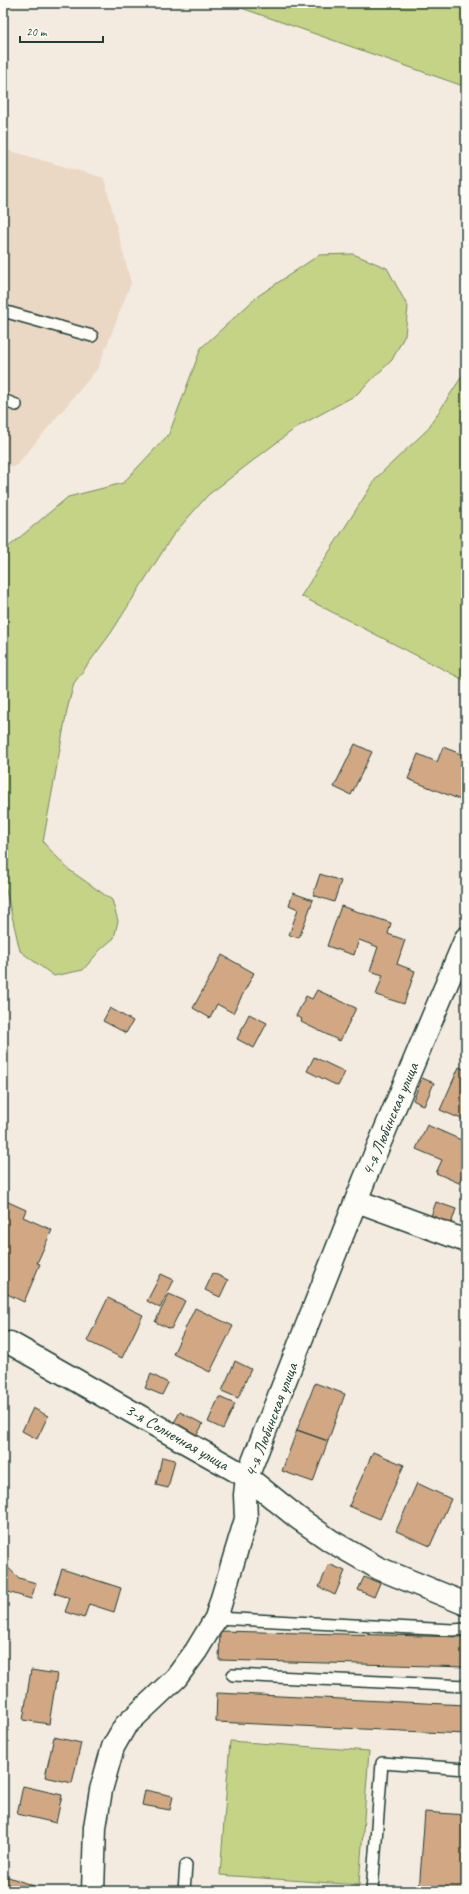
<svg xmlns="http://www.w3.org/2000/svg" width="469" height="1894" font-family="Caveat,sans-serif">
	<style>
		.built { fill: #ead7c4 }
		.green { fill: #c5d387; stroke: #72885e }
		.building { fill: #d2a884; stroke: #1f3d34 }
		.lines { fill: none; stroke-linecap: round; stroke-linejoin: round }
		.lane-casing { stroke: #1f3d34; stroke-width: 14 }
		.street-casing { stroke: #1f3d34; stroke-width: 25 }
		.lane { stroke: #fdfcf7; stroke-width: 11 }
		.street { stroke: #fdfcf7; stroke-width: 22 }
		.labels { text-anchor: middle; dominant-baseline: central; stroke-width: 3; stroke-linejoin: round; paint-order: stroke }
		.street-label { font-size: 17px; fill: #1f3d34; stroke: #fdfcf7 }
	</style>
	<rect width="100%" height="100%" fill="#f4ebe0"/>
	<filter id="ink" filterUnits="userSpaceOnUse"><feTurbulence type="fractalNoise" baseFrequency=".025" numOctaves="2"/><feDisplacementMap in="SourceGraphic" scale="8" xChannelSelector="R" yChannelSelector="G"/><feConvolveMatrix kernelMatrix="1 2 1 2 8 2 1 2 1" color-interpolation-filters="sRGB"/></filter>
	<g filter="url(#ink)">
		<path class="built" d="M3,149L104,178L131,283L98,368L15,467L3,465Z"/>
		<path class="green" d="M226,3H466V87L233,5Z
			M353,254L387,268L408,307L405,335L392,360L356,395L297,427L208,495L173,535L111,633L74,683L67,710L43,842L68,869L112,900L118,921L114,938L101,949L83,970L54,976L20,951L6,890L3,883V555L6,549L68,497L123,483L169,434L201,348L258,296L319,255Z
			M466,370V681L301,596L377,477L427,430Z
			M230,1741L369,1751L359,1885L220,1875Z"/>
		<path class="building" d="M355,744L372,752L351,795L334,787Z
			M443,747L466,756V802L408,779L418,754L437,762Z
			M320,874L341,881L334,902L313,895Z
			M293,893L313,900L299,938L289,935L298,909L289,905Z
			M341,906L391,923L388,934L405,940L397,964L415,971L404,1004L376,995L383,975L370,971L378,947L359,940L354,955L327,946Z
			M222,955L254,973L233,1013L217,1004L210,1018L193,1008Z
			M317,990L356,1008L340,1041L301,1022L302,1019L296,1016L306,996L312,999Z
			M110,1008L133,1021L126,1033L103,1021Z
			M249,1014L267,1023L254,1048L237,1039Z
			M314,1057L345,1072L338,1086L307,1071Z
			M459,1067L466,1070V1121L440,1110Z
			M422,1078L434,1083L424,1106L413,1100Z
			M427,1125L466,1142V1167L459,1183L436,1173L442,1160L416,1149Z
			M6,1201L26,1210L23,1217L52,1230L37,1263L40,1264L24,1302L3,1292V1208Z
			M436,1202L456,1209L451,1224L431,1216Z
			M213,1273L228,1280L220,1297L205,1290Z
			M161,1274L174,1280L160,1308L147,1301Z
			M169,1294L185,1301L171,1329L155,1322Z
			M108,1298L143,1315L122,1358L87,1341Z
			M195,1308L233,1326L210,1372L173,1354Z
			M235,1361L251,1369L238,1398L222,1391Z
			M151,1374L168,1383L162,1395L145,1388Z
			M315,1383L345,1394L328,1441L297,1430Z
			M219,1397L235,1404L223,1429L208,1422Z
			M33,1408L48,1416L37,1439L22,1431Z
			M180,1412L203,1424L195,1438L172,1426Z
			M297,1430L328,1441L313,1482L282,1471Z
			M373,1452L404,1465L380,1519L349,1506Z
			M162,1457L175,1460L168,1488L156,1485Z
			M417,1483L451,1499L430,1546L396,1531Z
			M3,1563L19,1578L36,1583L31,1599L8,1592L3,1588Z
			M329,1564L345,1571L335,1595L319,1587Z
			M62,1569L121,1588L114,1612L89,1604L84,1618L65,1612L70,1598L54,1593Z
			M364,1577L380,1583L374,1597L358,1590Z
			M220,1631L466,1637V1667L219,1660Z
			M31,1670L57,1674L49,1724L23,1720Z
			M217,1693L466,1705V1734L216,1722Z
			M54,1737L81,1743L72,1783L45,1777Z
			M23,1786L62,1795L56,1823L17,1814Z
			M145,1790L173,1796L170,1810L142,1805Z
			M425,1812L466,1815V1891H419Z
			M3,1875L34,1886L32,1891H3Z"/>
		<g class="lines">
			<defs>
				<path id="lane" d="M3,311L92,336
					M3,400L16,405
					M216,1618L453,1630L466,1629
					M233,1675L466,1686
					M184,1891L186,1865
					M372,1891L382,1763L466,1769"/>
				<path id="street" d="M357,1201L466,1241
					M10,1343L247,1477L298,1518L331,1541L378,1568L466,1604
					M93,1891L95,1827L101,1790L113,1747L125,1726L176,1678L196,1651L216,1618L246,1519L245,1495L247,1477L365,1178L466,938"/>
			</defs>
			<use href="#lane" class="lane-casing"/>
			<use href="#street" class="street-casing"/>
			<use href="#lane" class="lane"/>
			<use href="#street" class="street"/>
		</g>
	</g>
	<g class="labels">
		<g class="street-label">
			<text transform="translate(390 1119) rotate(-67)">4-я Любинская улица</text>
			<text transform="translate(271 1420) rotate(-69)">4-я Любинская улица</text>
			<text transform="translate(177 1437) rotate(30)">3-я Солнечная улица</text>
		</g>
	</g>
	<rect width="469" height="1894" fill="none" stroke="#fdfcf7" stroke-width="16"/>
	<rect x="8" y="8" width="453" height="1878" fill="none" stroke="#1f3d34" stroke-width="1.5" filter="url(#ink)"/>
	<path d="M20 36v6h83v-6" fill="none" stroke="#1f3d34" stroke-width="2"/>
	<text x="26" y="36" font-size="12" fill="#1f3d34" stroke="#fdfcf7" stroke-width="3" paint-order="stroke">20 m</text>
</svg>
